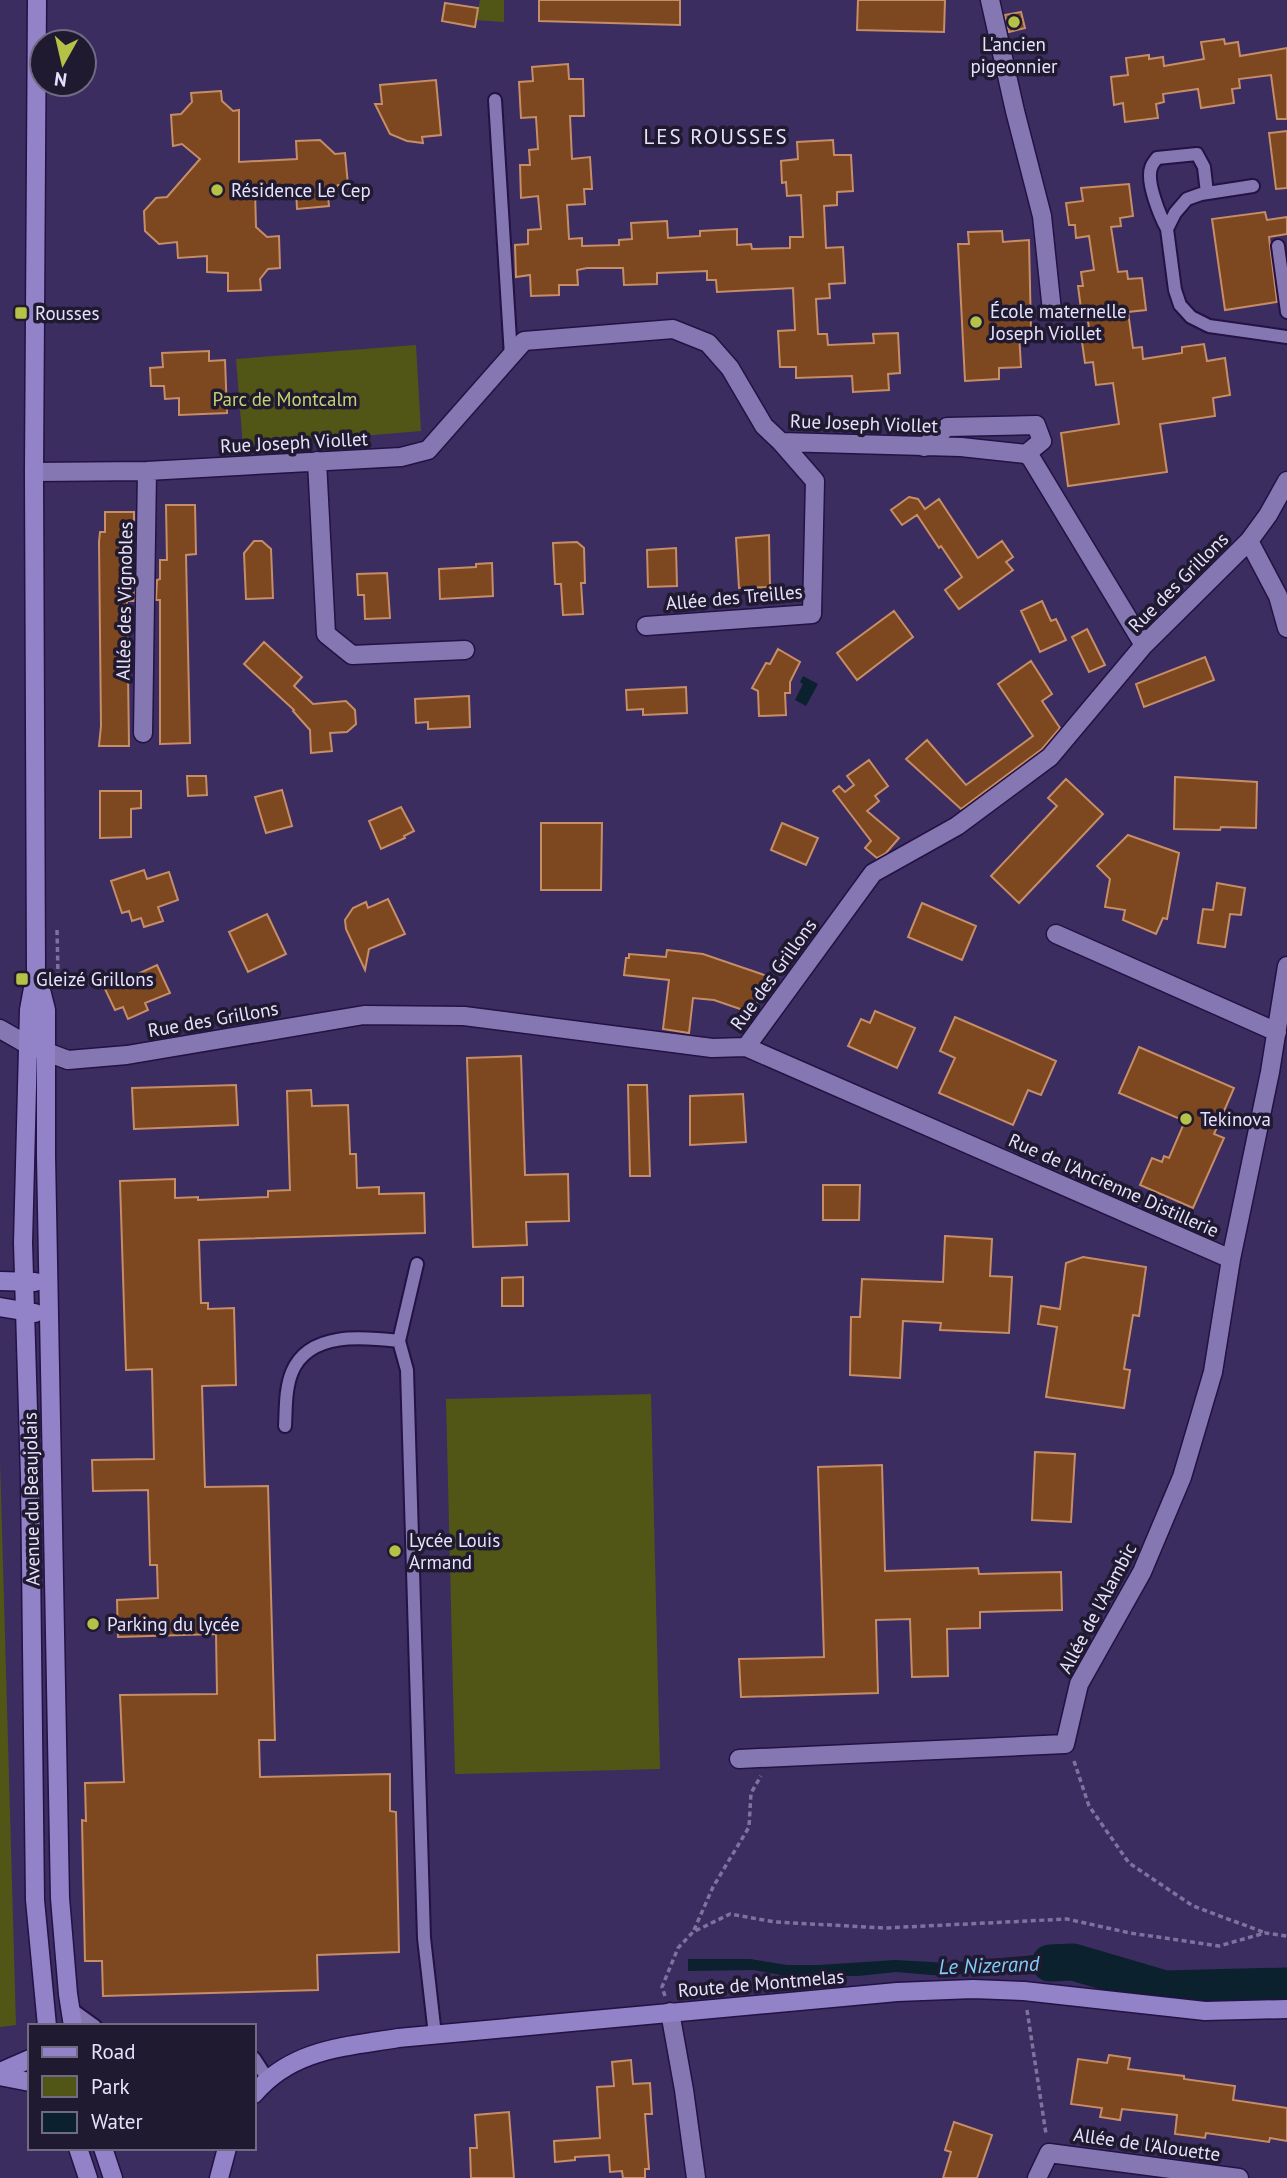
<svg xmlns="http://www.w3.org/2000/svg" width="1287" height="2178" font-family="'PT Sans',sans-serif">
	<style>
		.green { fill: #515617 }
		.water { fill: #0b212d }
		.lines { fill: none; stroke-linecap: round; stroke-linejoin: round }
		.river { stroke: #0b212d; stroke-width: 37 }
		.building { fill: #7d471f; stroke: #c68d67; stroke-width: 2 }
		.lane-casing { stroke: #231243; stroke-width: 16 }
		.street-casing { stroke: #231243; stroke-width: 21 }
		.secondary-casing { stroke: #231243; stroke-width: 21 }
		.path { stroke: #7e739d; stroke-width: 3.5; stroke-dasharray: 5 3.5; stroke-linecap: butt }
		.lane { stroke: #8578b2; stroke-width: 12 }
		.street { stroke: #8578b2; stroke-width: 18 }
		.secondary { stroke: #9282c8; stroke-width: 18 }
		.poi-dot { fill: #b6c148; stroke: #201a31; stroke-width: 2.5 }
		.labels { text-anchor: middle; dominant-baseline: central; stroke-width: 7; stroke-linejoin: round; paint-order: stroke }
		.poi-label { font-size: 19px; fill: #e7e2fc; stroke: #201a31; text-anchor: start }
		.park-label { font-size: 19px; fill: #c8d272; stroke: #201a31 }
		.street-label { font-size: 19px; fill: #e7e2fc; stroke: #201a31 }
		.neighbourhood-label { font-size: 21px; letter-spacing: 2px; fill: #e7e2fc; stroke: #201a31 }
		.water-label { font-size: 21px; font-style: italic; fill: #81cef9; stroke: #201a31 }
	</style>
	<rect width="100%" height="100%" fill="#3b2d60"/>
	<path class="green" d="M480,0H504V22L476,20Z
		M416,345L421,431L243,446L236,359Z
		M651,1394L660,1769L455,1774L446,1399Z
		M0,1460L16,2025L0,2027Z"/>
	<path class="water" d="M803,676L818,684L806,706L795,700L803,684L800,682Z
		M1035,1955L1074,1957L1114,1979L1127,1982L1157,1984L1232,1978L1287,1979V1992L1238,1989L1174,1995L1105,1986L1077,1970L1057,1967L990,1970L944,1976L896,1972L858,1976H786L754,1970L688,1971V1959H750L787,1965H819L895,1960L948,1963Z"/>
	<g class="lines">
		<path class="river" d="M1050,1963L1073,1962L1165,1989L1287,1986"/>
	</g>
	<path class="building" d="M539,0H680V25L539,21Z
		M858,0H945L944,32L857,30Z
		M445,3L478,8L475,27L442,21Z
		M1021,12L1025,28L1009,32L1005,15Z
		M1224,39L1225,44L1238,42L1240,56L1287,48V119H1277L1271,75L1239,79L1240,88L1232,89L1234,103L1201,108L1198,89L1163,94L1164,102L1156,104L1158,118L1125,122L1123,103L1114,105L1111,77L1128,75L1126,58L1149,55V59L1163,57L1164,66L1204,59L1201,42Z
		M568,64L569,79H583L584,116H570L572,159L590,157L592,189H584L585,204L567,205L569,239L582,238V246L619,245V240L632,239L631,223L667,221L668,238L700,236V231L737,229V245L751,244L752,249L790,248V237H803L801,195L787,196L786,182L782,183L781,161L798,159L797,142L833,140L834,155H851L853,191L837,192V205L824,206L826,248L843,247L845,283L829,284L830,298L816,299L818,334H827L828,345L874,343L873,334L898,333L900,373L888,374L889,390L853,392L852,376L796,378V367H780L778,331L795,330L793,288L717,292L716,280H707V271L657,273V284L624,285L623,268H587L577,270L578,285H559V295L531,296L530,275L516,277L515,245L528,244V230L541,229L538,196L521,198L520,165H530L529,150L538,149L536,117L521,118L519,82L533,81L532,67Z
		M436,80L441,135L422,137L423,143L407,141L390,134L375,104H382L380,85Z
		M221,91L222,101L233,111L239,110V162L297,159L296,141L320,140L335,154L345,153L348,185H338L328,196L329,206L297,209L296,188L255,191L256,227L267,237L279,236L280,268L268,269L260,279L261,290L228,291V273L207,272V256L178,258L177,242L159,244L145,231L144,211L156,198L167,197L200,159L182,144L173,146L171,115L181,114L192,102L191,93Z
		M1287,131V188L1276,189L1269,133Z
		M1129,184L1133,216L1120,218L1121,226L1111,227L1118,272L1127,271L1128,279L1142,278L1146,310L1128,312L1133,348L1142,347L1143,359L1182,353V347L1204,344L1207,361L1225,358L1230,395L1213,398L1215,416L1160,424L1167,472L1068,486L1061,433L1119,424L1113,383L1096,385L1093,362L1085,363L1082,342L1091,341L1086,308L1081,309L1078,286H1083L1081,272L1094,270L1089,236L1076,238L1075,225H1069L1066,203L1083,201L1081,188Z
		M1265,212L1267,220L1287,217V234L1269,237L1277,302L1225,310L1212,219Z
		M1002,231L1003,242L1029,240L1031,332L1019,333L1021,367L999,368V379L965,381L958,244H969L968,232Z
		M209,351V361L225,360L227,413L179,415V398L165,399L164,386H151L150,368L163,367L162,353Z
		M909,497L918,499L925,509L939,499L978,558L1002,541L1013,557L1006,562L1013,570L959,609L945,590L962,577L941,546L939,548L917,515L902,525L891,510Z
		M166,505H195L196,554L186,555L190,743L160,744V600H156L157,580L160,579V560H167Z
		M105,512H134V532H128V584L134,583V601H127L129,746H99L101,726L99,542L100,532H105Z
		M769,535L770,587L739,588L736,538Z
		M254,541H262L271,549L273,598L246,599L244,553Z
		M577,542L584,548L585,583H581L583,614L563,615L561,584H555L553,543Z
		M676,548L677,586L648,587L647,550Z
		M492,563L493,596L440,599L439,569L476,567V564Z
		M387,573L390,618L365,619L364,595H358L357,574Z
		M1042,601L1051,621L1056,619L1066,640L1040,652L1021,611Z
		M894,611L913,637L857,680L837,653Z
		M1087,629L1105,665L1089,672L1072,637Z
		M264,642L302,677L294,686L313,704L346,701L355,710L356,724L347,732L330,733L332,751L311,753L310,730L293,711L294,710L244,664Z
		M778,649L800,662L790,682V693H785L786,715L759,716L758,691L752,688L766,663L770,664Z
		M1205,657L1214,680L1144,707L1136,684Z
		M1031,661L1052,694L1042,701L1060,728L1042,749L961,809L906,759L927,740L966,785L1033,736L998,684Z
		M686,687L687,713L643,715V709L627,710L626,690Z
		M469,696L470,727L428,729V722L416,723L415,699Z
		M869,760L888,786L875,796L879,801L867,811L899,838L886,853L877,858L865,848L871,841L833,791L839,786L845,792L854,785L847,776Z
		M187,776H206L207,795L188,796Z
		M1175,777L1257,782L1256,828L1221,827L1220,830L1174,829Z
		M1066,779L1103,814L1019,903L991,876L1057,806L1048,798Z
		M282,790L292,826L266,833L255,797Z
		M100,791H141V808L131,809V837L100,838Z
		M401,807L414,831L404,836L405,838L381,849L369,821Z
		M541,823H602L601,890H541Z
		M782,823L818,838L806,865L771,850Z
		M1128,835L1179,853L1167,919L1163,918L1156,934L1123,920L1125,910L1105,907L1110,879L1097,866Z
		M144,870L147,879L169,872L178,900L158,907L163,921L144,927L141,918L132,921L129,911L122,913L111,881Z
		M1217,883L1245,888L1241,915L1230,914L1225,947L1198,943L1203,909L1213,910Z
		M388,899L405,934L369,949L365,970L346,929L345,920L353,908L366,902L368,908Z
		M922,903L976,926L962,960L908,937Z
		M267,914L286,954L248,972L229,932Z
		M667,950L703,954L776,979L749,1012L714,1000L693,998L689,1033L663,1029L669,980L624,975L626,958H629V954L666,957Z
		M157,965L170,993L145,1003L148,1010L128,1019L123,1007L115,1010L105,989Z
		M875,1011L915,1028L897,1068L848,1046L861,1019L870,1023Z
		M955,1017L1056,1061L1041,1095L1028,1090L1013,1125L939,1093L955,1058L940,1051Z
		M1139,1047L1234,1088L1214,1134L1224,1138L1193,1208L1140,1185L1152,1158L1162,1162L1164,1156L1169,1158L1185,1121L1119,1093Z
		M521,1056L525,1175L568,1174L569,1221L526,1222L527,1245L473,1247L467,1058Z
		M236,1085L238,1125L134,1129L132,1088Z
		M628,1085H647L650,1176H630Z
		M311,1090L312,1106L348,1105L350,1154H356L357,1188L379,1187V1194L424,1193L425,1233L199,1240L201,1303H208V1309L234,1308L236,1385L202,1386L205,1487L268,1486L275,1740H259L260,1777L390,1774V1811L396,1812L399,1952L317,1955L318,1990L103,1996L102,1961H85L82,1820L86,1821L85,1783L124,1782L120,1695L217,1694L216,1634L118,1637L117,1600L158,1598L157,1565H150L148,1490L93,1491L92,1460L154,1459L152,1369L126,1370L120,1181L175,1179V1198L198,1197V1200L268,1197V1191L290,1190L287,1091Z
		M743,1094L746,1142L690,1145V1096Z
		M823,1185H860L859,1220H823Z
		M945,1236L992,1239L990,1276L1012,1277L1009,1333L940,1330L941,1323L903,1321L900,1378L850,1375L851,1317H860L862,1279L943,1282Z
		M1083,1257L1146,1267L1139,1316L1133,1315L1124,1369L1130,1370L1124,1408L1046,1397L1057,1327L1038,1324L1041,1306L1060,1309L1066,1263Z
		M523,1277V1306H502V1278Z
		M1035,1452L1075,1454L1071,1522L1032,1520Z
		M882,1465L885,1571L978,1568L979,1574L1061,1572L1062,1610L980,1612V1628L947,1629L948,1676L912,1677L910,1619L876,1620L878,1693L741,1697L739,1659L824,1657L818,1467Z
		M1109,2055L1130,2058L1128,2069L1184,2076V2079L1235,2086L1233,2100L1287,2108V2141L1270,2138L1269,2142L1206,2133L1205,2138L1175,2134L1177,2115L1122,2109L1120,2120L1100,2117L1102,2108L1071,2104L1078,2059L1107,2063Z
		M631,2060L633,2084L650,2083L652,2114H645L649,2169H645V2178H623L622,2171L610,2172L609,2155L575,2157V2160L555,2162L554,2141L600,2138L597,2087L614,2086L612,2062Z
		M509,2112L514,2178H471L470,2148H477L475,2115Z
		M954,2122L992,2135L977,2178H943L951,2152L945,2150Z"/>
	<g class="lines">
		<defs>
			<path id="lane" d="M495,100L511,356
				M1253,186L1201,194L1187,199L1175,213L1167,229L1175,290L1180,305L1191,317L1209,326L1287,337
				M1167,229C1160,216 1146,182 1151,168C1152,164 1155,161 1157,158L1197,154L1204,167L1207,193
				M1278,246L1287,312
				M417,1264L399,1341L407,1370L424,1938L435,2035
				M285,1426C286,1409 285,1389 292,1372C309,1331 364,1337 399,1341
				M70,2008L95,2026
				M254,2058L267,2078"/>
			<path id="street" d="M990,0L1015,111L1042,216L1052,311
				M924,447L947,427L1036,425L1042,441L1026,454
				M317,461L326,634L352,655L465,650
				M34,472L147,471L401,457L428,450L524,341L673,329L708,343L730,368L764,426L781,442L961,447L1026,454L1031,458L1144,645
				M1249,541L1278,596L1287,628
				M646,626L812,614L815,481L781,442
				M143,733L147,471
				M1056,934L1277,1032
				M0,1029L28,1045L68,1060L127,1055L364,1015L464,1016L712,1048L746,1047L1231,1259L1270,1072L1287,966
				M746,1047L873,873L957,826L1050,757L1144,645L1249,541L1268,515L1287,481
				M739,1759L1065,1744L1079,1684L1142,1572L1182,1477L1213,1372L1231,1259
				M670,2012L684,2090L696,2178
				M1037,2178L1049,2153L1239,2178"/>
			<path id="secondary" d="M37,0L34,472L36,972L29,1010L23,1243L30,1477L35,1900L47,2026
				M38,978L46,1010V1156L60,1898L68,1994L73,2026
				M0,1281L35,1282
				M0,1307L35,1313
				M0,2072L30,2059
				M0,2076L30,2082
				M254,2094C292,2049 344,2047 398,2038L897,1992L973,1989L1024,1991L1205,2011L1287,2009
				M78,2148L88,2178
				M103,2148L113,2178
				M219,2178L227,2148"/>
		</defs>
		<use href="#lane" class="lane-casing"/>
		<use href="#street" class="street-casing"/>
		<use href="#secondary" class="secondary-casing"/>
		<path class="path" d="M57,930L58,974
			M1074,1761L1089,1806L1129,1863L1193,1906L1263,1932
			M694,1930L713,1887L749,1827L751,1793L761,1776
			M665,1996L662,1987L678,1948L693,1932L730,1914L775,1922L885,1928L1067,1919L1130,1933L1219,1946L1265,1933L1287,1936
			M1027,2010L1046,2134"/>
		<use href="#lane" class="lane"/>
		<use href="#street" class="street"/>
		<use href="#secondary" class="secondary"/>
	</g>
	<g class="poi-dot">
		<circle cx="1014" cy="22" r="7"/>
		<circle cx="217" cy="190" r="7"/>
		<rect x="14" y="306" width="14" height="14" rx="3.5"/>
		<circle cx="976" cy="322" r="7"/>
		<rect x="15" y="972" width="14" height="14" rx="3.5"/>
		<circle cx="1186" cy="1119" r="7"/>
		<circle cx="395" cy="1551" r="7"/>
		<circle cx="93" cy="1624" r="7"/>
	</g>
	<g class="labels">
		<g class="poi-label">
			<text x="1014" y="44" text-anchor="middle">L'ancien<tspan x="1014" dy="22">pigeonnier</tspan></text>
			<text x="231" y="190">Résidence Le Cep</text>
			<text x="990" y="311">École maternelle<tspan x="990" dy="22">Joseph Viollet</tspan></text>
			<text x="35" y="313">Rousses</text>
			<text x="36" y="979">Gleizé Grillons</text>
			<text x="1200" y="1119">Tekinova</text>
			<text x="409" y="1540">Lycée Louis<tspan x="409" dy="22">Armand</tspan></text>
			<text x="107" y="1624">Parking du lycée</text>
		</g>
		<g class="park-label">
			<text x="285" y="399">Parc de Montcalm</text>
		</g>
		<g class="street-label">
			<text transform="translate(864 423) rotate(2)">Rue Joseph Viollet</text>
			<text transform="translate(294 442) rotate(-3)">Rue Joseph Viollet</text>
			<text transform="translate(1178 582) rotate(-45)">Rue des Grillons</text>
			<text transform="translate(734 597) rotate(-5)">Allée des Treilles</text>
			<text transform="translate(124 601) rotate(-89)">Allée des Vignobles</text>
			<text transform="translate(773 974) rotate(-54)">Rue des Grillons</text>
			<text transform="translate(213 1019) rotate(-10)">Rue des Grillons</text>
			<text transform="translate(1114 1185) rotate(24)">Rue de l'Ancienne Distillerie</text>
			<text transform="translate(31 1499) rotate(-91)">Avenue du Beaujolais</text>
			<text transform="translate(1097 1608) rotate(-62)">Allée de l'Alambic</text>
			<text transform="translate(761 1983) rotate(-5)">Route de Montmelas</text>
			<text transform="translate(1147 2144) rotate(8)">Allée de l'Alouette</text>
		</g>
		<g class="neighbourhood-label">
			<text x="716" y="136">LES ROUSSES</text>
		</g>
		<g class="water-label">
			<text transform="translate(989 1965) rotate(-2)">Le Nizerand</text>
		</g>
	</g>
	<rect x="28" y="2024" width="228" height="126" fill="#201a31" stroke="#706a82" stroke-width="2"/>
	<rect x="42" y="2047" width="35" height="10" fill="#9282c8" stroke="#706a82" stroke-width="2"/>
	<text x="91" y="2059" font-size="21" fill="#e7e2fc">Road</text>
	<rect x="42" y="2076" width="35" height="21" fill="#515617" stroke="#706a82" stroke-width="2"/>
	<text x="91" y="2094" font-size="21" fill="#e7e2fc">Park</text>
	<rect x="42" y="2112" width="35" height="21" fill="#0b212d" stroke="#706a82" stroke-width="2"/>
	<text x="91" y="2129" font-size="21" fill="#e7e2fc">Water</text>
	<g transform="translate(63 63) rotate(188)"><circle r="33" fill="#201a31" stroke="#706a82" stroke-width="2"/>
	<path d="M0-5L12 26L0 18L-12 26Z" fill="#b6c148"/>
	<text y="-10" font-size="19" font-weight="bold" text-anchor="middle" fill="#e7e2fc">N</text>
	</g>
</svg>
